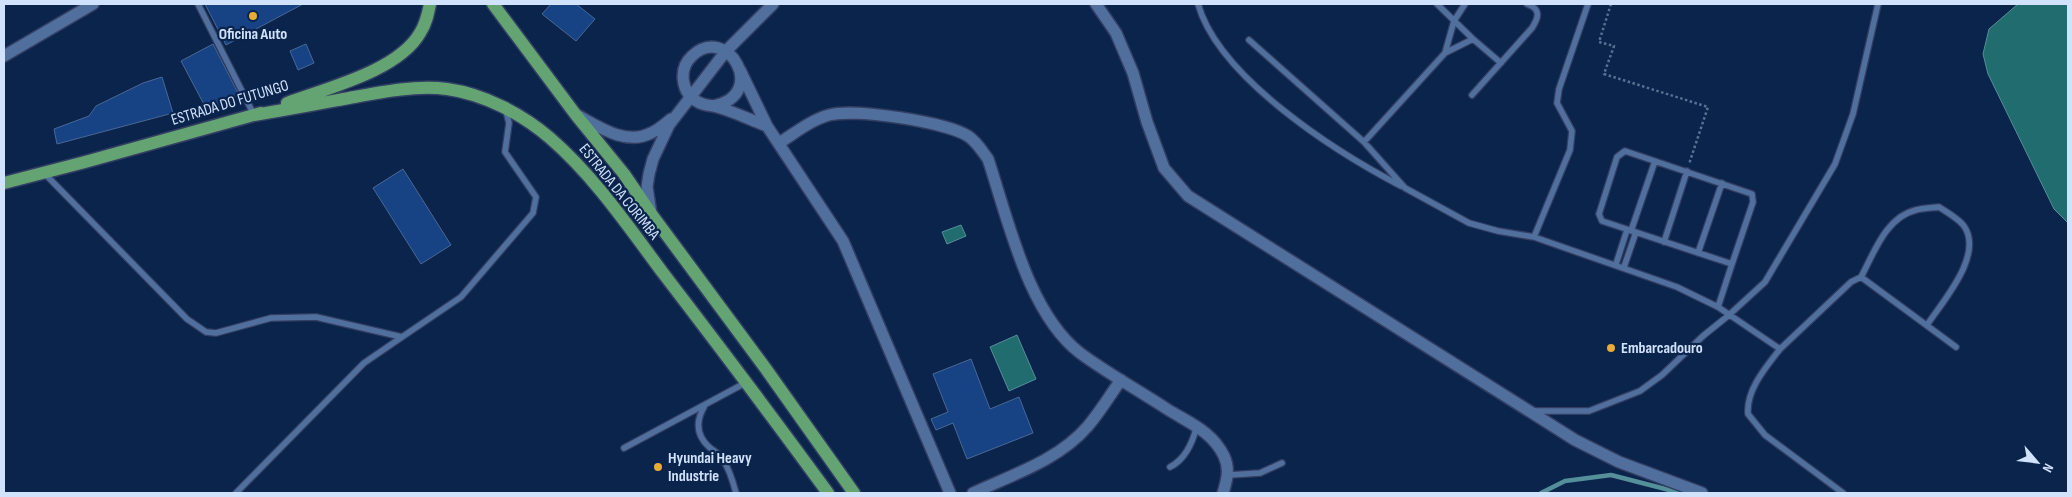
<svg xmlns="http://www.w3.org/2000/svg" width="2072" height="497" font-family="'Sofia Sans Condensed',sans-serif">
	<style>
		.water { fill: #206c6f; stroke: #558f99 }
		.lines { fill: none; stroke-linecap: round; stroke-linejoin: round }
		.stream { stroke: #558f99; stroke-width: 4.5 }
		.building { fill: #174283; stroke: #4a6895 }
		.lane-casing { stroke: #323e62; stroke-width: 8 }
		.street-casing { stroke: #323e62; stroke-width: 14 }
		.primary-casing { stroke: #323e62; stroke-width: 15 }
		.path { stroke: #5a7093; stroke-width: 2.5; stroke-dasharray: 2.5 2.5; stroke-linecap: butt }
		.lane { stroke: #516f9d; stroke-width: 5.5 }
		.street { stroke: #516f9d; stroke-width: 11 }
		.primary { stroke: #64a472; stroke-width: 12 }
		.poi-dot { fill: #e8ab37; stroke: #0a244c; stroke-width: 2 }
		.labels { text-anchor: middle; dominant-baseline: central; stroke-width: 4.5; stroke-linejoin: round; paint-order: stroke }
		.poi-label { font-size: 16px; font-weight: bold; fill: #d1e2fc; stroke: #0a244c; text-anchor: start }
		.street-label { font-size: 16px; fill: #d1e2fc; stroke: #0a244c }
	</style>
	<rect width="100%" height="100%" fill="#0a244c"/>
	<path class="water" d="M2018,4H2068V223L2054,209L1988,74L1983,54L1989,29Z
		M961,225L966,236L947,244L942,232Z
		M1017,335L1036,379L1009,391L990,347Z"/>
	<g class="lines">
		<path class="stream" d="M1541,493L1565,481L1611,475L1681,493"/>
	</g>
	<path class="building" d="M205,4H303L226,45Z
		M551,4H576L595,19L576,41L542,14Z
		M213,44L239,95L208,112L181,61Z
		M306,44L314,63L298,70L290,51Z
		M162,77L173,113L57,144L54,129L89,116L96,106L143,83Z
		M403,169L451,245L421,264L373,188Z
		M971,359L990,409L1019,397L1033,433L967,459L953,423L936,430L931,419L948,412L933,374Z"/>
	<g class="lines">
		<defs>
			<path id="lane" d="M198,4L254,115
				M1198,4C1219,78 1336,152 1401,186
				M1437,4L1473,39L1501,63
				M1249,40L1364,142L1405,188L1469,223L1498,231L1534,237L1570,150L1572,131L1557,103L1559,89L1588,4
				M1445,53L1454,21L1465,4
				M1472,95L1532,28C1539,17 1541,9 1527,4
				M1364,142L1445,53L1473,39
				M1625,151L1752,194L1753,202L1732,264L1602,221L1599,214L1617,157Z
				M45,174L187,319L206,332L216,333L271,318L316,317L402,337L461,297L533,213L536,197L505,152L509,123L506,111
				M1631,231L1655,161
				M1534,237L1677,287L1718,307L1780,349C1766,367 1746,390 1748,414L1765,435L1843,493
				M1664,242L1687,171
				M1698,253L1722,183
				M1616,264L1627,230
				M1624,267L1636,232
				M1861,277C1874,253 1886,217 1916,210C1923,208 1932,208 1939,207C1947,212 1959,219 1964,226C1984,255 1943,301 1927,325
				M1718,307L1732,264
				M1780,349L1851,282L1861,277L1956,347
				M704,407C696,421 696,435 709,447C714,451 720,454 723,460C730,470 733,482 736,493
				M1533,411H1589L1640,391L1662,375L1703,336L1729,315L1765,282L1835,164L1853,114L1878,4
				M624,448L747,382
				M1170,467C1186,459 1193,442 1197,425
				M1229,475L1260,473L1282,463
				M236,493L364,363L402,337"/>
			<path id="street" d="M1096,4L1116,33L1133,73L1147,122L1164,168L1188,196L1575,440L1619,462L1702,493
				M4,56L93,4
				M740,70L767,126L843,241L950,493
				M713,106C770,95 727,22 692,56C678,69 681,93 698,102C703,105 707,105 713,106C731,110 750,120 767,126
				M577,115C599,127 626,146 651,133C658,130 665,124 671,119
				M779,143C795,133 811,120 829,115C854,108 946,122 968,136C977,142 982,151 988,159C1008,219 1028,313 1080,353C1107,373 1138,390 1167,409C1189,423 1212,431 1224,456C1230,469 1227,480 1223,493
				M651,213L647,187L649,174L653,159L669,125L726,51L773,4
				M973,493C1012,475 1059,460 1088,426C1100,412 1110,395 1121,380"/>
			<path id="primary" d="M493,4L576,115L624,174L652,215L766,369L854,493
				M287,103C327,88 398,71 420,33C426,24 428,14 430,4
				M254,115C286,110 317,104 349,98C381,92 415,85 447,89C484,94 522,114 550,138C594,176 628,226 663,273C719,346 774,419 828,493
				M4,183L85,162L261,113"/>
		</defs>
		<use href="#lane" class="lane-casing"/>
		<use href="#street" class="street-casing"/>
		<use href="#primary" class="primary-casing"/>
		<path class="path" d="M1611,4L1599,42L1614,46L1604,74L1708,107L1689,164"/>
		<use href="#lane" class="lane"/>
		<use href="#street" class="street"/>
		<use href="#primary" class="primary"/>
	</g>
	<g class="poi-dot">
		<circle cx="253" cy="16" r="5"/>
		<circle cx="1611" cy="348" r="5"/>
		<circle cx="658" cy="467" r="5"/>
	</g>
	<g class="labels">
		<g class="poi-label">
			<text x="253" y="34" text-anchor="middle">Oficina Auto</text>
			<text x="1621" y="348">Embarcadouro</text>
			<text x="668" y="458">Hyundai Heavy<tspan x="668" dy="18">Industrie</tspan></text>
		</g>
		<g class="street-label">
			<text transform="translate(230 103) rotate(-17)">ESTRADA DO FUTUNGO</text>
			<text transform="translate(619 192) rotate(51)">ESTRADA DA CORIMBA</text>
		</g>
	</g>
	<rect width="2072" height="497" fill="none" stroke="#d1e2fc" stroke-width="10"/>
	<g transform="translate(2037 462) rotate(118)" stroke="#0a244c" stroke-width="4" paint-order="stroke">
	<path d="M0-4L9 19L0 12L-9 19Z" fill="#d1e2fc"/>
	<text y="-8" font-size="14" font-weight="bold" text-anchor="middle" fill="#d1e2fc">N</text>
	</g>
</svg>
